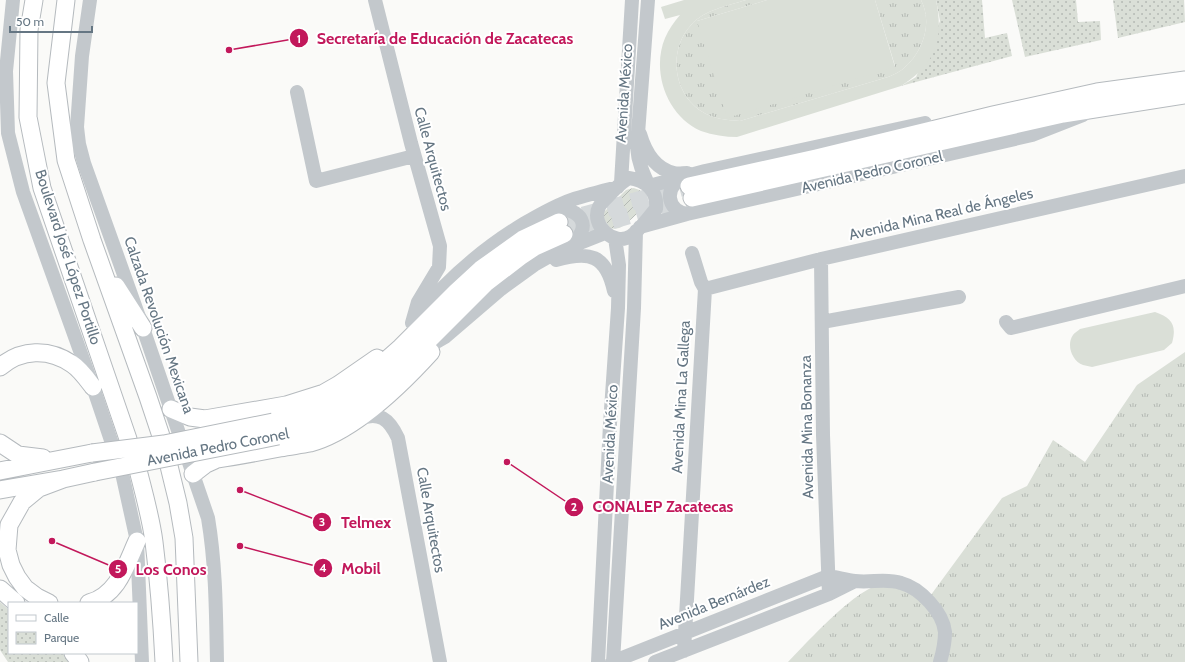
<svg xmlns="http://www.w3.org/2000/svg" width="1185" height="662" font-family="Cabin,sans-serif">
	<style>
		.grass { fill: url(#grass-tufts) }
		.park { fill: url(#park-dots) }
		.garden { fill: url(#garden-furrows) }
		.pitch { fill: #dadfd7 }
		.lines { fill: none; stroke-linecap: round; stroke-linejoin: round }
		.major-tunnel { stroke: #d5d9db; stroke-width: 17; stroke-dasharray: 17 8; stroke-linecap: butt }
		.major-casing { stroke: #b5babe; stroke-width: 19 }
		.minor { stroke: #c3c8cc; stroke-width: 14 }
		.major { stroke: #fff; stroke-width: 17 }
		.major-bridge-casing { stroke: #b5babe; stroke-width: 19; stroke-linecap: butt }
		.major-bridge { stroke: #fff; stroke-width: 17 }
		.labels { text-anchor: middle; dominant-baseline: central; stroke-width: 4; stroke-linejoin: round; paint-order: stroke }
		.street-label { font-size: 15px; fill: #657683; stroke: #fff }
		.leader { fill: none; stroke: #c2185b; stroke-width: 1.5 }
		.callout-dot { fill: #c2185b; stroke: #fff; stroke-width: 1.5 }
		.mark-label { font-size: 12px; text-anchor: middle; font-weight: bold; fill: #fff }
		.callout-label { font-size: 16px; text-anchor: middle; font-weight: bold; fill: #c2185b; stroke: #fff; stroke-width: 4; stroke-linejoin: round; paint-order: stroke }
	</style>
	<defs>
		<pattern id="grass-tufts" width="24" height="20" patternUnits="userSpaceOnUse"><rect width="24" height="20" fill="#dadfd7"/><path d="M3 7l-1-3M5 7V3M7 7l1-3M15 17l-1-3M17 17v-4M19 17l1-3" fill="none" stroke="#b4b9b4"/></pattern>
		<pattern id="park-dots" width="8" height="8" patternUnits="userSpaceOnUse"><rect width="8" height="8" fill="#dadfd7"/><path d="M2 2h.1M6 6h.1" fill="none" stroke="#b4b9b4" stroke-width="1.8" stroke-linecap="round"/></pattern>
		<pattern id="garden-furrows" width="10" height="10" patternUnits="userSpaceOnUse"><rect width="10" height="10" fill="#dadfd7"/><path d="M-1 1l2-2M0 10L10 0M9 11l2-2" fill="none" stroke="#b4b9b4"/></pattern>
	</defs>
	<rect width="100%" height="100%" fill="#fafaf8"/>
	<path class="grass" d="M746,0H767L697,21L895,66L875,0H921C933,23 923,52 904,68C900,72 893,75 888,77L740,121C726,120 713,119 701,111C673,93 668,50 691,25C704,10 727,6 746,0Z
		M1185,352V662H788C809,641 856,587 885,583C898,581 915,596 925,603L1002,498L1027,486L1053,440L1085,462L1137,385Z"/>
	<path class="park" d="M936,0H982L985,38L1007,33L1012,56L901,86L916,77L940,21Z
		M1012,0H1076L1078,22L1100,21L1101,40L1025,57Z
		M1113,0H1184L1185,22L1118,38Z
		M0,602L9,610V653H67L75,662H8L0,650Z"/>
	<path class="garden" d="M633,188C641,189 649,196 644,205C642,210 624,227 619,228C616,229 613,229 610,228L604,219V212L626,190Z"/>
	<path class="pitch" d="M684,0H746C727,6 704,10 691,25C668,50 673,93 701,111C713,119 727,120 740,121L888,77C893,75 900,72 904,68C923,52 933,23 921,0H936C944,39 936,64 901,86L737,137C725,137 713,135 701,131C667,116 651,72 665,38C669,29 674,22 680,15L665,19L661,7Z
		M767,0H875L895,67L727,118L697,21Z
		M1155,312C1172,318 1177,325 1172,343L1164,350L1092,367C1089,366 1086,366 1083,365C1072,361 1066,345 1073,335C1074,333 1078,331 1080,329Z"/>
	<g class="lines">
		<path class="major-tunnel" d="M559,222L685,187
			M564,234L692,198"/>
		<defs>
			<path id="major" d="M34,0L29,30L28,117L42,188L128,439
				M66,0L56,83L66,160L92,240L148,397L161,436
				M689,186L816,158L993,115L1097,92L1185,80
				M692,198L1063,114L1185,95
				M116,286L143,328
				M0,367C21,349 49,348 72,364C80,369 87,379 93,387
				M171,409L190,417L205,419L286,405L324,393L338,385L377,358
				M273,422L293,418L325,407L337,400L358,385L401,347L456,292L481,269L523,239L559,222
				M278,436L311,427L346,410L380,386L415,354L486,283L520,257L535,247L564,234
				M0,443L18,455L43,458
				M169,466L178,503L184,538L189,662
				M138,470C144,494 151,518 154,542C159,582 162,622 164,662
				M0,471L92,453
				M193,474L206,464L217,459C238,456 259,452 280,448C290,446 300,445 310,443C354,431 401,385 431,352
				M0,490L63,479L95,472
				M0,589L16,603
				M49,603L37,597L25,588L17,577L11,565L7,550L9,525L22,502L39,488L63,479
				M89,603C118,595 126,565 137,541
				M73,653L80,662"/>
		</defs>
		<use href="#major" class="major-casing"/>
		<path class="minor" d="M13,0L6,71L8,133L23,192L93,387L122,473L137,541L142,662
			M90,0L82,56L77,127L79,144L84,163L143,328L208,518C216,566 216,614 217,662
			M375,0L411,143L440,246L439,267L418,302L412,323
			M648,0L637,147C638,162 643,173 649,186L705,171L925,123
			M297,92L316,181L414,156
			M640,134C645,151 655,169 674,173C678,174 683,173 687,173
			M629,178C646,180 658,191 656,209C648,218 640,230 631,236C614,247 590,225 599,207C601,202 609,196 613,191C618,186 623,181 629,178Z
			M683,178C664,187 666,210 687,214
			M621,183L632,0
			M553,210C581,205 595,229 569,245
			M640,227L687,214L1032,135L1083,115
			M692,253L701,282L705,289
			M821,259L823,435L829,594
			M556,260C589,251 606,254 614,291
			M705,289L821,259L1185,176
			M417,317C448,278 482,249 525,223C539,215 554,206 571,200C586,195 602,191 618,187
			M822,322L959,297
			M1006,322L1011,328L1185,286
			M426,348L445,337L501,289L534,265L557,252L605,233
			M358,419C380,411 389,419 398,438L440,662
			M684,651L705,289
			M598,662L610,424L618,308L619,265L615,238
			M612,662L828,576C837,577 846,580 855,581C871,583 886,578 901,583C920,588 943,612 945,632C945,642 943,652 940,662
			M613,662L634,308L636,231
			M655,662L829,594L855,581"/>
		<use href="#major" class="major"/>
		<defs>
			<path id="major-bridge" d="M92,453L164,444L273,422
				M95,472L278,436"/>
		</defs>
		<use href="#major-bridge" class="major-bridge-casing"/>
		<use href="#major-bridge" class="major-bridge"/>
	</g>
	<g class="labels">
		<g class="street-label">
			<text transform="translate(624 93) rotate(-86)">Avenida México</text>
			<text transform="translate(433 159) rotate(75)">Calle Arquitectos</text>
			<text transform="translate(872 172) rotate(-13)">Avenida Pedro Coronel</text>
			<text transform="translate(941 214) rotate(-13)">Avenida Mina Real de Ángeles</text>
			<text transform="translate(68 257) rotate(72)">Boulevard José López Portillo</text>
			<text transform="translate(159 325) rotate(71)">Calzada Revolución Mexicana</text>
			<text transform="translate(681 397) rotate(-87)">Avenida Mina La Gallega</text>
			<text transform="translate(807 427) rotate(-91)">Avenida Mina Bonanza</text>
			<text transform="translate(610 434) rotate(-87)">Avenida México</text>
			<text transform="translate(218 447) rotate(-11)">Avenida Pedro Coronel</text>
			<text transform="translate(431 520) rotate(80)">Calle Arquitectos</text>
			<text transform="translate(714 603) rotate(-22)">Avenida Bernárdez</text>
		</g>
	</g>
	<path class="leader" d="M229 50L299 38M507 462L574 507M240 490L322 522M240 546L323 568M52 541L118 569"/>
	<g class="callout-dot">
		<circle cx="229" cy="50" r="4"/>
		<circle cx="507" cy="462" r="4"/>
		<circle cx="240" cy="490" r="4"/>
		<circle cx="240" cy="546" r="4"/>
		<circle cx="52" cy="541" r="4"/>
		<circle cx="299" cy="38" r="10"/>
		<circle cx="574" cy="507" r="10"/>
		<circle cx="322" cy="522" r="10"/>
		<circle cx="323" cy="568" r="10"/>
		<circle cx="118" cy="569" r="10"/>
	</g>
	<g class="mark-label">
		<text x="299" y="43">1</text>
		<text x="574" y="511">2</text>
		<text x="322" y="526">3</text>
		<text x="323" y="572">4</text>
		<text x="118" y="573">5</text>
	</g>
	<g class="callout-label">
		<text x="445" y="44">Secretaría de Educación de Zacatecas</text>
		<text x="663" y="512">CONALEP Zacatecas</text>
		<text x="366" y="528">Telmex</text>
		<text x="361" y="574">Mobil</text>
		<text x="171" y="575">Los Conos</text>
	</g>
	<rect x="8" y="602" width="130" height="52" fill="#ffffff" stroke="#c1c8cd"/>
	<rect x="16" y="615" width="20" height="6" fill="#ffffff" stroke="#c1c8cd"/>
	<text x="44" y="622" font-size="12" fill="#657683">Calle</text>
	<rect x="16" y="632" width="20" height="12" fill="url(#park-dots)" stroke="#c1c8cd"/>
	<text x="44" y="642" font-size="12" fill="#657683">Parque</text>
	<path d="M10 26v6h82v-6" fill="none" stroke="#657683" stroke-width="2"/>
	<text x="16" y="26" font-size="12" fill="#657683" stroke="#ffffff" stroke-width="3" paint-order="stroke">50 m</text>
</svg>
